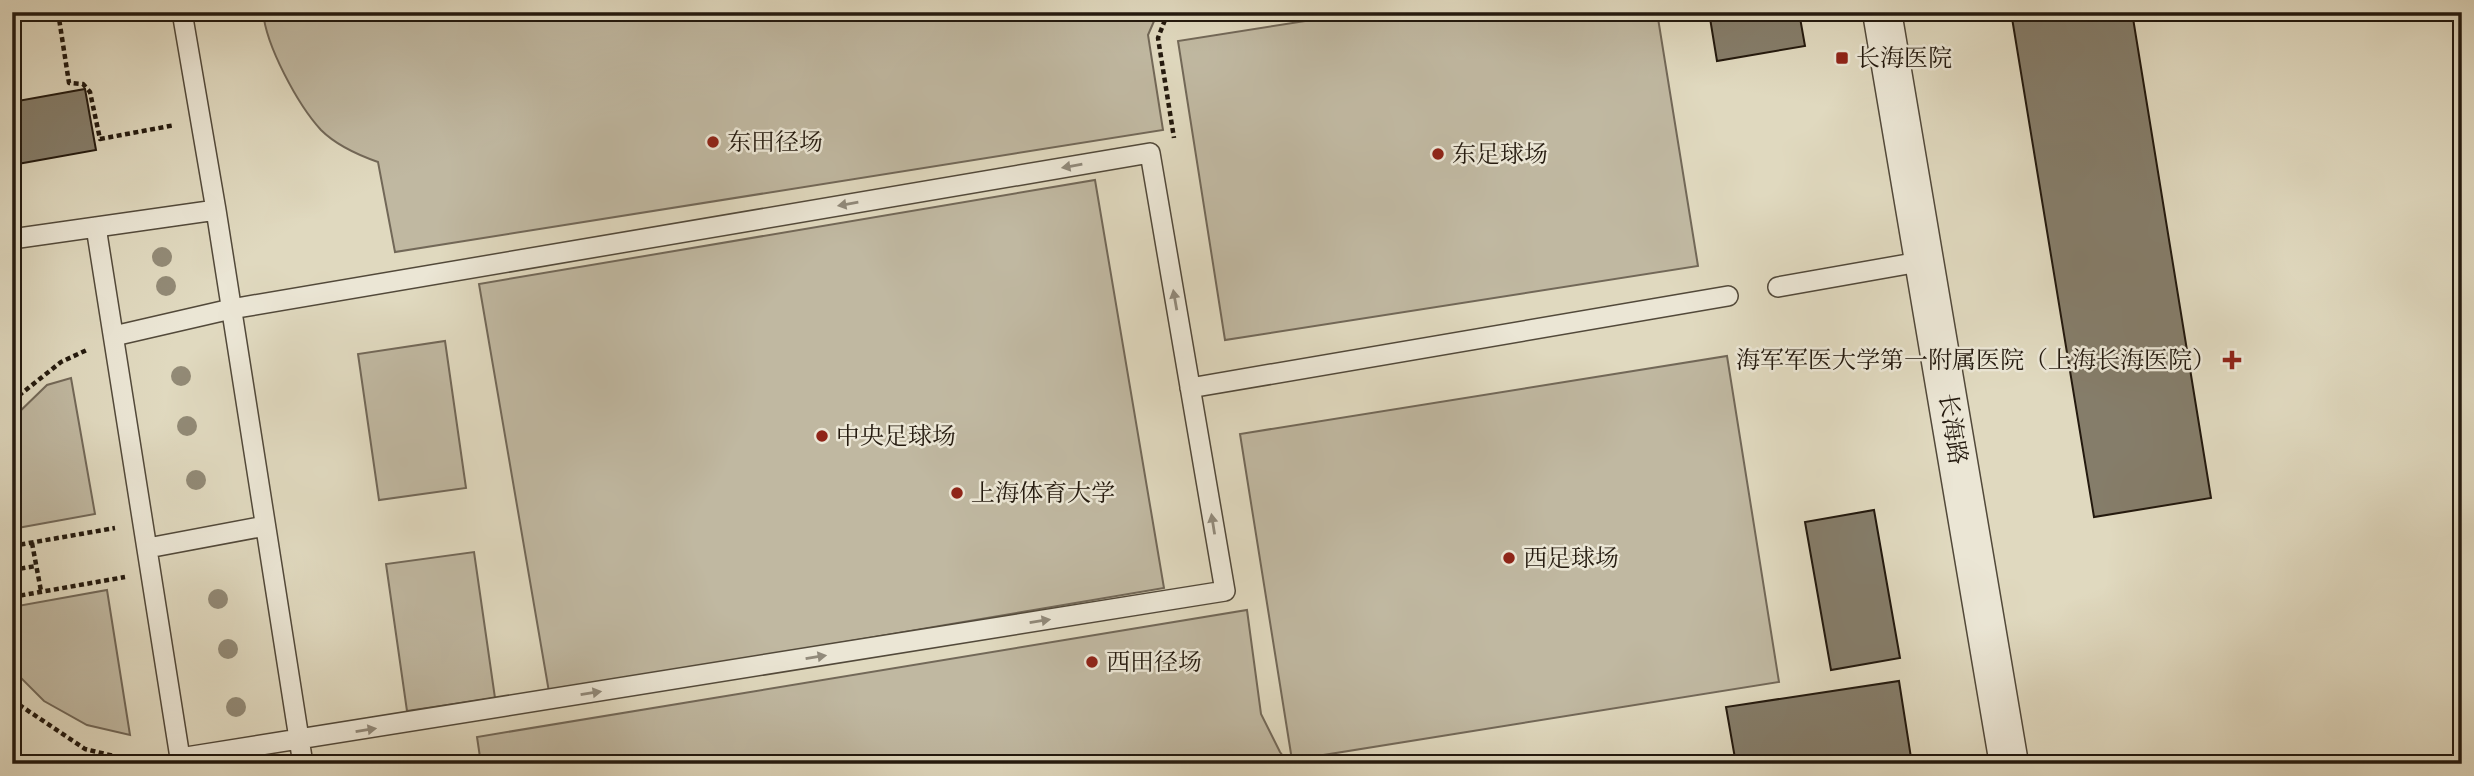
<svg xmlns="http://www.w3.org/2000/svg" width="2474" height="776" font-family="'IM FELL Great Primer','Noto Serif SC',serif">
	<style>
		.green { fill: #c0b8a1; stroke: #726858; stroke-width: 2 }
		.building { fill: #857d6a; stroke: #23190e; stroke-width: 2 }
		.lines { fill: none; stroke-linecap: round; stroke-linejoin: round }
		.service-casing { stroke: #52493a; stroke-width: 22 }
		.tertiary-casing { stroke: #52493a; stroke-width: 41 }
		.path { stroke: #23190e; stroke-width: 4.5; stroke-dasharray: 5 3.5; stroke-linecap: butt }
		.service { stroke: #ebe6d5; stroke-width: 19 }
		.tertiary { stroke: #ebe6d5; stroke-width: 38 }
		.tree { fill: #928a76 }
		.oneway { fill: #918a7b }
		.poi-dot { fill: #8f2418; stroke: #ebe6d5; stroke-width: 2.5 }
		.labels { text-anchor: middle; dominant-baseline: central; stroke-width: 5; stroke-linejoin: round; paint-order: stroke }
		.poi-label { font-size: 24px; fill: #23190e; stroke: #ebe6d5; text-anchor: start }
		.street-label { font-size: 24px; fill: #23190e; stroke: #ebe6d5 }
	</style>
	<rect width="100%" height="100%" fill="#e0d9bf"/>
	<filter id="stains"><feTurbulence type="fractalNoise" baseFrequency=".00286" numOctaves="4"/><feColorMatrix values="0 0 0 0 .2 0 0 0 0 .09 0 0 0 0 .02 0 0 0 .5 -.17"/></filter>
	<radialGradient id="worn" r=".72"><stop offset=".6" stop-color="#630" stop-opacity="0"/><stop offset="1" stop-color="#630" stop-opacity=".3"/></radialGradient>
	<path class="green" d="M263,12H1158L1148,35L1163,130L395,252L378,162C358,155 337,146 321,130C298,105 266,46 263,12Z
		M1363,12H1657L1698,266L1225,340L1178,41Z
		M1095,180L1164,588L549,692L479,284Z
		M445,341L466,488L379,500L358,354Z
		M1727,356L1779,682L1292,760L1240,434Z
		M71,378L95,514L12,529V419L47,385Z
		M474,552L495,698L407,711L386,564Z
		M107,590L130,735L87,725L44,701L20,677L12,664V607Z
		M1247,610L1261,714L1280,752L1289,764H481L477,737Z"/>
	<path class="building" d="M1709,12H1799L1805,46L1717,61Z
		M2011,12H2132L2211,498L2094,517Z
		M85,89L96,150L12,165V102Z
		M1874,510L1900,658L1831,670L1805,522Z
		M1899,681L1912,764H1736L1726,707Z"/>
	<g class="lines">
		<defs>
			<path id="service" d="M182,12L216,210L303,764
				M96,227L181,764
				M12,239L216,210
				M1778,287L1925,261
				M114,336L231,309L1150,153L1225,591L180,758
				M1190,388L1728,296
				M148,548L265,526"/>
			<path id="tertiary" d="M1882,12L2009,764"/>
		</defs>
		<use href="#service" class="service-casing"/>
		<use href="#tertiary" class="tertiary-casing"/>
		<path class="path" d="M58,12L69,83L83,84L90,92L100,139L175,125
			M1168,12L1158,38L1174,138
			M12,401L61,362L89,349
			M32,543L41,591
			M12,546L115,528
			M12,570L36,566
			M12,597L125,577
			M12,700L85,749L130,760L155,759"/>
		<use href="#service" class="service"/>
		<use href="#tertiary" class="tertiary"/>
	</g>
	<g class="tree">
		<circle cx="162" cy="257" r="10"/>
		<circle cx="166" cy="286" r="10"/>
		<circle cx="181" cy="376" r="10"/>
		<circle cx="187" cy="426" r="10"/>
		<circle cx="196" cy="480" r="10"/>
		<circle cx="218" cy="599" r="10"/>
		<circle cx="228" cy="649" r="10"/>
		<circle cx="236" cy="707" r="10"/>
	</g>
	<defs><path id="oneway-solid" d="M-6-.8H1V-3.2L6.5 0L1 3.2V.8H-6Z" transform="scale(1.75)"/></defs>
	<g class="oneway">
		<use href="#oneway-solid" transform="translate(1072 166) rotate(170)"/>
		<use href="#oneway-solid" transform="translate(848 204) rotate(170)"/>
		<use href="#oneway-solid" transform="translate(1175 300) rotate(-100)"/>
		<use href="#oneway-solid" transform="translate(1213 524) rotate(-99)"/>
		<use href="#oneway-solid" transform="translate(1040 621) rotate(-9)"/>
		<use href="#oneway-solid" transform="translate(816 657) rotate(-9)"/>
		<use href="#oneway-solid" transform="translate(591 693) rotate(-9)"/>
		<use href="#oneway-solid" transform="translate(366 730) rotate(-9)"/>
	</g>
	<g class="poi-dot">
		<rect x="1835" y="51" width="14" height="14" rx="3.5"/>
		<circle cx="713" cy="142" r="7"/>
		<circle cx="1438" cy="154" r="7"/>
		<path d="M2228.5 349.5h7v7h7v7h-7v7h-7v-7h-7v-7h7z"/>
		<circle cx="822" cy="436" r="7"/>
		<circle cx="957" cy="493" r="7"/>
		<circle cx="1509" cy="558" r="7"/>
		<circle cx="1092" cy="662" r="7"/>
	</g>
	<g class="labels">
		<g class="poi-label">
			<text x="1856" y="58">长海医院</text>
			<text x="727" y="142">东田径场</text>
			<text x="1452" y="154">东足球场</text>
			<text x="2216" y="360" text-anchor="end">海军军医大学第一附属医院（上海长海医院）</text>
			<text x="836" y="436">中央足球场</text>
			<text x="971" y="493">上海体育大学</text>
			<text x="1523" y="558">西足球场</text>
			<text x="1106" y="662">西田径场</text>
		</g>
		<g class="street-label">
			<text transform="translate(1953 429) rotate(81)">长海路</text>
		</g>
	</g>
	<rect width="2474" height="776" fill="none" stroke="#e0d9bf" stroke-width="42"/>
	<rect x="14" y="14" width="2446" height="748" fill="none" stroke="#23190e" stroke-width="3.5"/>
	<rect x="21" y="21" width="2432" height="734" fill="none" stroke="#23190e" stroke-width="2"/>
	<rect width="100%" height="100%" filter="url(#stains)"/>
	<rect width="100%" height="100%" fill="url(#worn)"/>
</svg>
